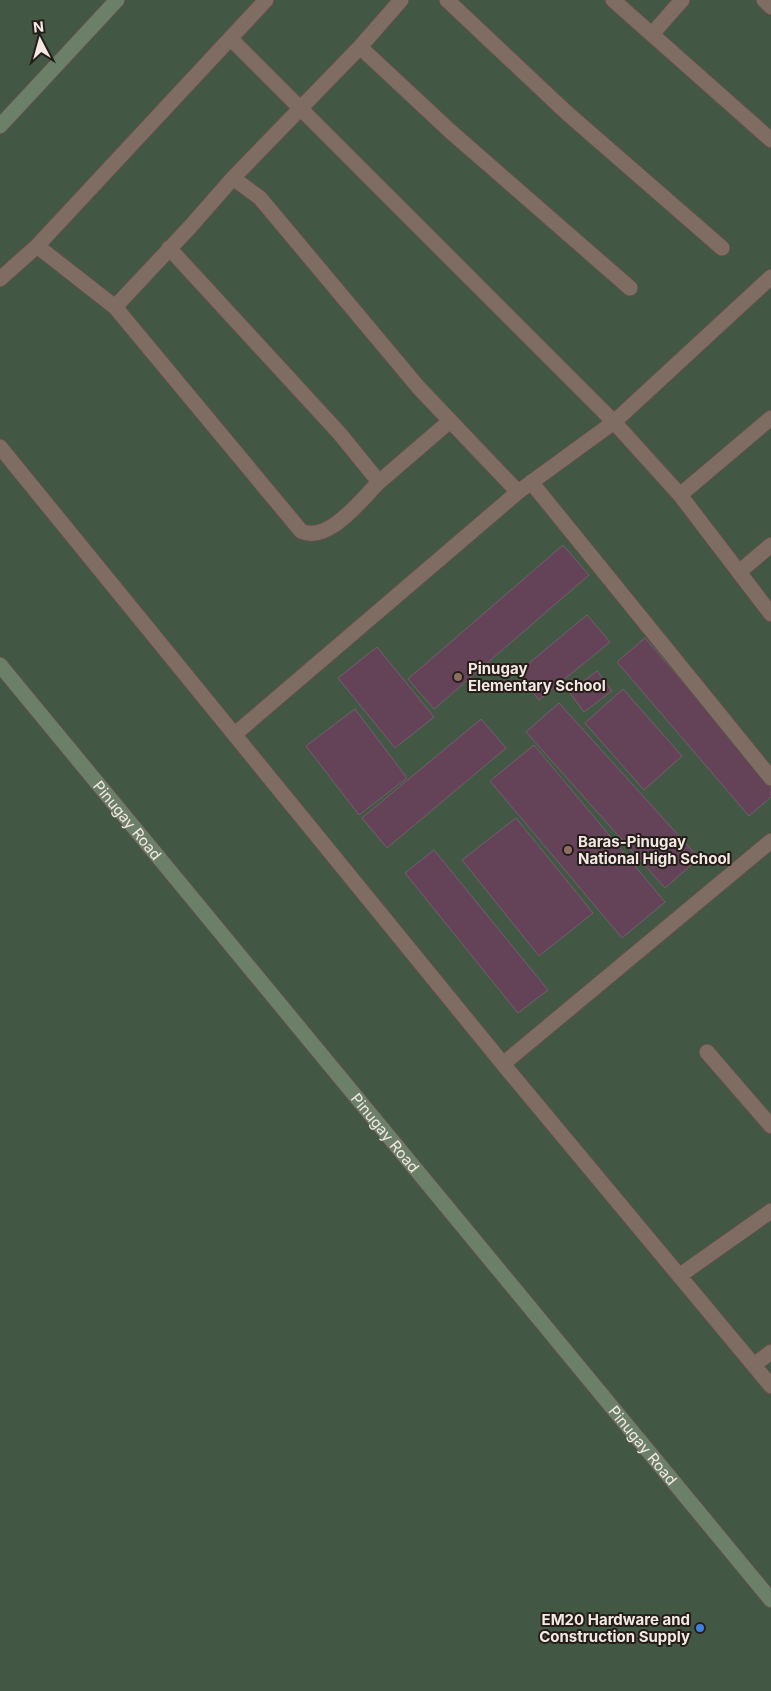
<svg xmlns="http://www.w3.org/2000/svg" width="771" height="1691" font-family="Inter,sans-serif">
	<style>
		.green { fill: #435745 }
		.building { fill: #644358; stroke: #715f6a }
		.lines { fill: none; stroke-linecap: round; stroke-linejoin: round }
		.street-casing { stroke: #5e5148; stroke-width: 17 }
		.secondary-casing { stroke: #5e5148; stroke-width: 17 }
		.street { stroke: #7f6c62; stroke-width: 15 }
		.secondary { stroke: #6c7f69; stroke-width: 15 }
		.education-dot { fill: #8d6e63; stroke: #251d19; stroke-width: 2 }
		.shop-dot { fill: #3f7fe0; stroke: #251d19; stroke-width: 2 }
		.labels { text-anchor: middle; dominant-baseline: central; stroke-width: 4; stroke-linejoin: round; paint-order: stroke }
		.poi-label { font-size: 15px; font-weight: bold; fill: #f3e9e2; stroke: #251d19; text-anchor: start }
		.street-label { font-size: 15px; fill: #f3e9e2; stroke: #251d19 }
	</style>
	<rect width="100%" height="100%" fill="#44342a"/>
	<path class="green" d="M0,0H771V1691H0Z"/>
	<path class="building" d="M563,545L589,575L434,709L408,679Z
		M587,615L610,642L539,700L517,673Z
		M645,638L771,785V797L749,816L617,662Z
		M377,647L434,717L395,748L338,678Z
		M597,671L612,691L584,712L569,692Z
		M623,689L682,756L644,790L585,723Z
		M559,703L699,858L665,888L526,732Z
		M355,709L407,778L359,815L306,746Z
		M481,719L506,748L387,848L362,818Z
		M534,745L665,902L622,938L490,781Z
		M516,818L593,913L539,956L462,860Z
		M434,850L548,990L518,1013L405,873Z"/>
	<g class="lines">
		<defs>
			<path id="street" d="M447,0L567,113L722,248
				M613,0L771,140
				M764,0L771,7
				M652,34L682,0
				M231,39L614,422L680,495L771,614
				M360,47L450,131L630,288
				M233,178L260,198L419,388L518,492
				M37,246L115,307L301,531C328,544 361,500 379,482
				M169,248L340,434L379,482L450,421
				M0,279L37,246L266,0
				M115,307L190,227L233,178L360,47L401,0
				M0,447L503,1064L771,1386
				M531,482L771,778
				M680,495L771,418
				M739,572L771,545
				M235,734L518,492L614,422L771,277
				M707,1052L771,1126
				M503,1064L771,841
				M679,1276L771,1211
				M754,1365L771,1352"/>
			<g id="secondary">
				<path d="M0,126L117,0"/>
				<path id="s1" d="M0,665L771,1600"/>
			</g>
		</defs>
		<use href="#street" class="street-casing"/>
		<use href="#secondary" class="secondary-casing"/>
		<use href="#street" class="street"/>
		<use href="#secondary" class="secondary"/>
	</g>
	<g class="education-dot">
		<circle cx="458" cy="677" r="5"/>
		<circle cx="568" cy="850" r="5"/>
	</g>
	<circle class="shop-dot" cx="700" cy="1628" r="5"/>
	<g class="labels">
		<g class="poi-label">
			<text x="468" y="668">Pinugay<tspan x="468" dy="17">Elementary School</tspan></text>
			<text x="578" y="841">Baras-Pinugay<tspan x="578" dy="17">National High School</tspan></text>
			<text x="690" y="1619" text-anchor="end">EM20 Hardware and<tspan x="690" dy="17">Construction Supply</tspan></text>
		</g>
		<g class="street-label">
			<text stroke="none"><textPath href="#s1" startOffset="201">Pinugay Road</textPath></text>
			<text stroke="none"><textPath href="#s1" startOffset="606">Pinugay Road</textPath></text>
			<text stroke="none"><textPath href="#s1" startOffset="1011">Pinugay Road</textPath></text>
		</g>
	</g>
	<g transform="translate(40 40) rotate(354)" stroke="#251d19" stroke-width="4" paint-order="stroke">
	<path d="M0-4L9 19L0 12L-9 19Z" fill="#f3e9e2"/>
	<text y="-8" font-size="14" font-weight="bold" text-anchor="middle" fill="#f3e9e2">N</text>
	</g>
</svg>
